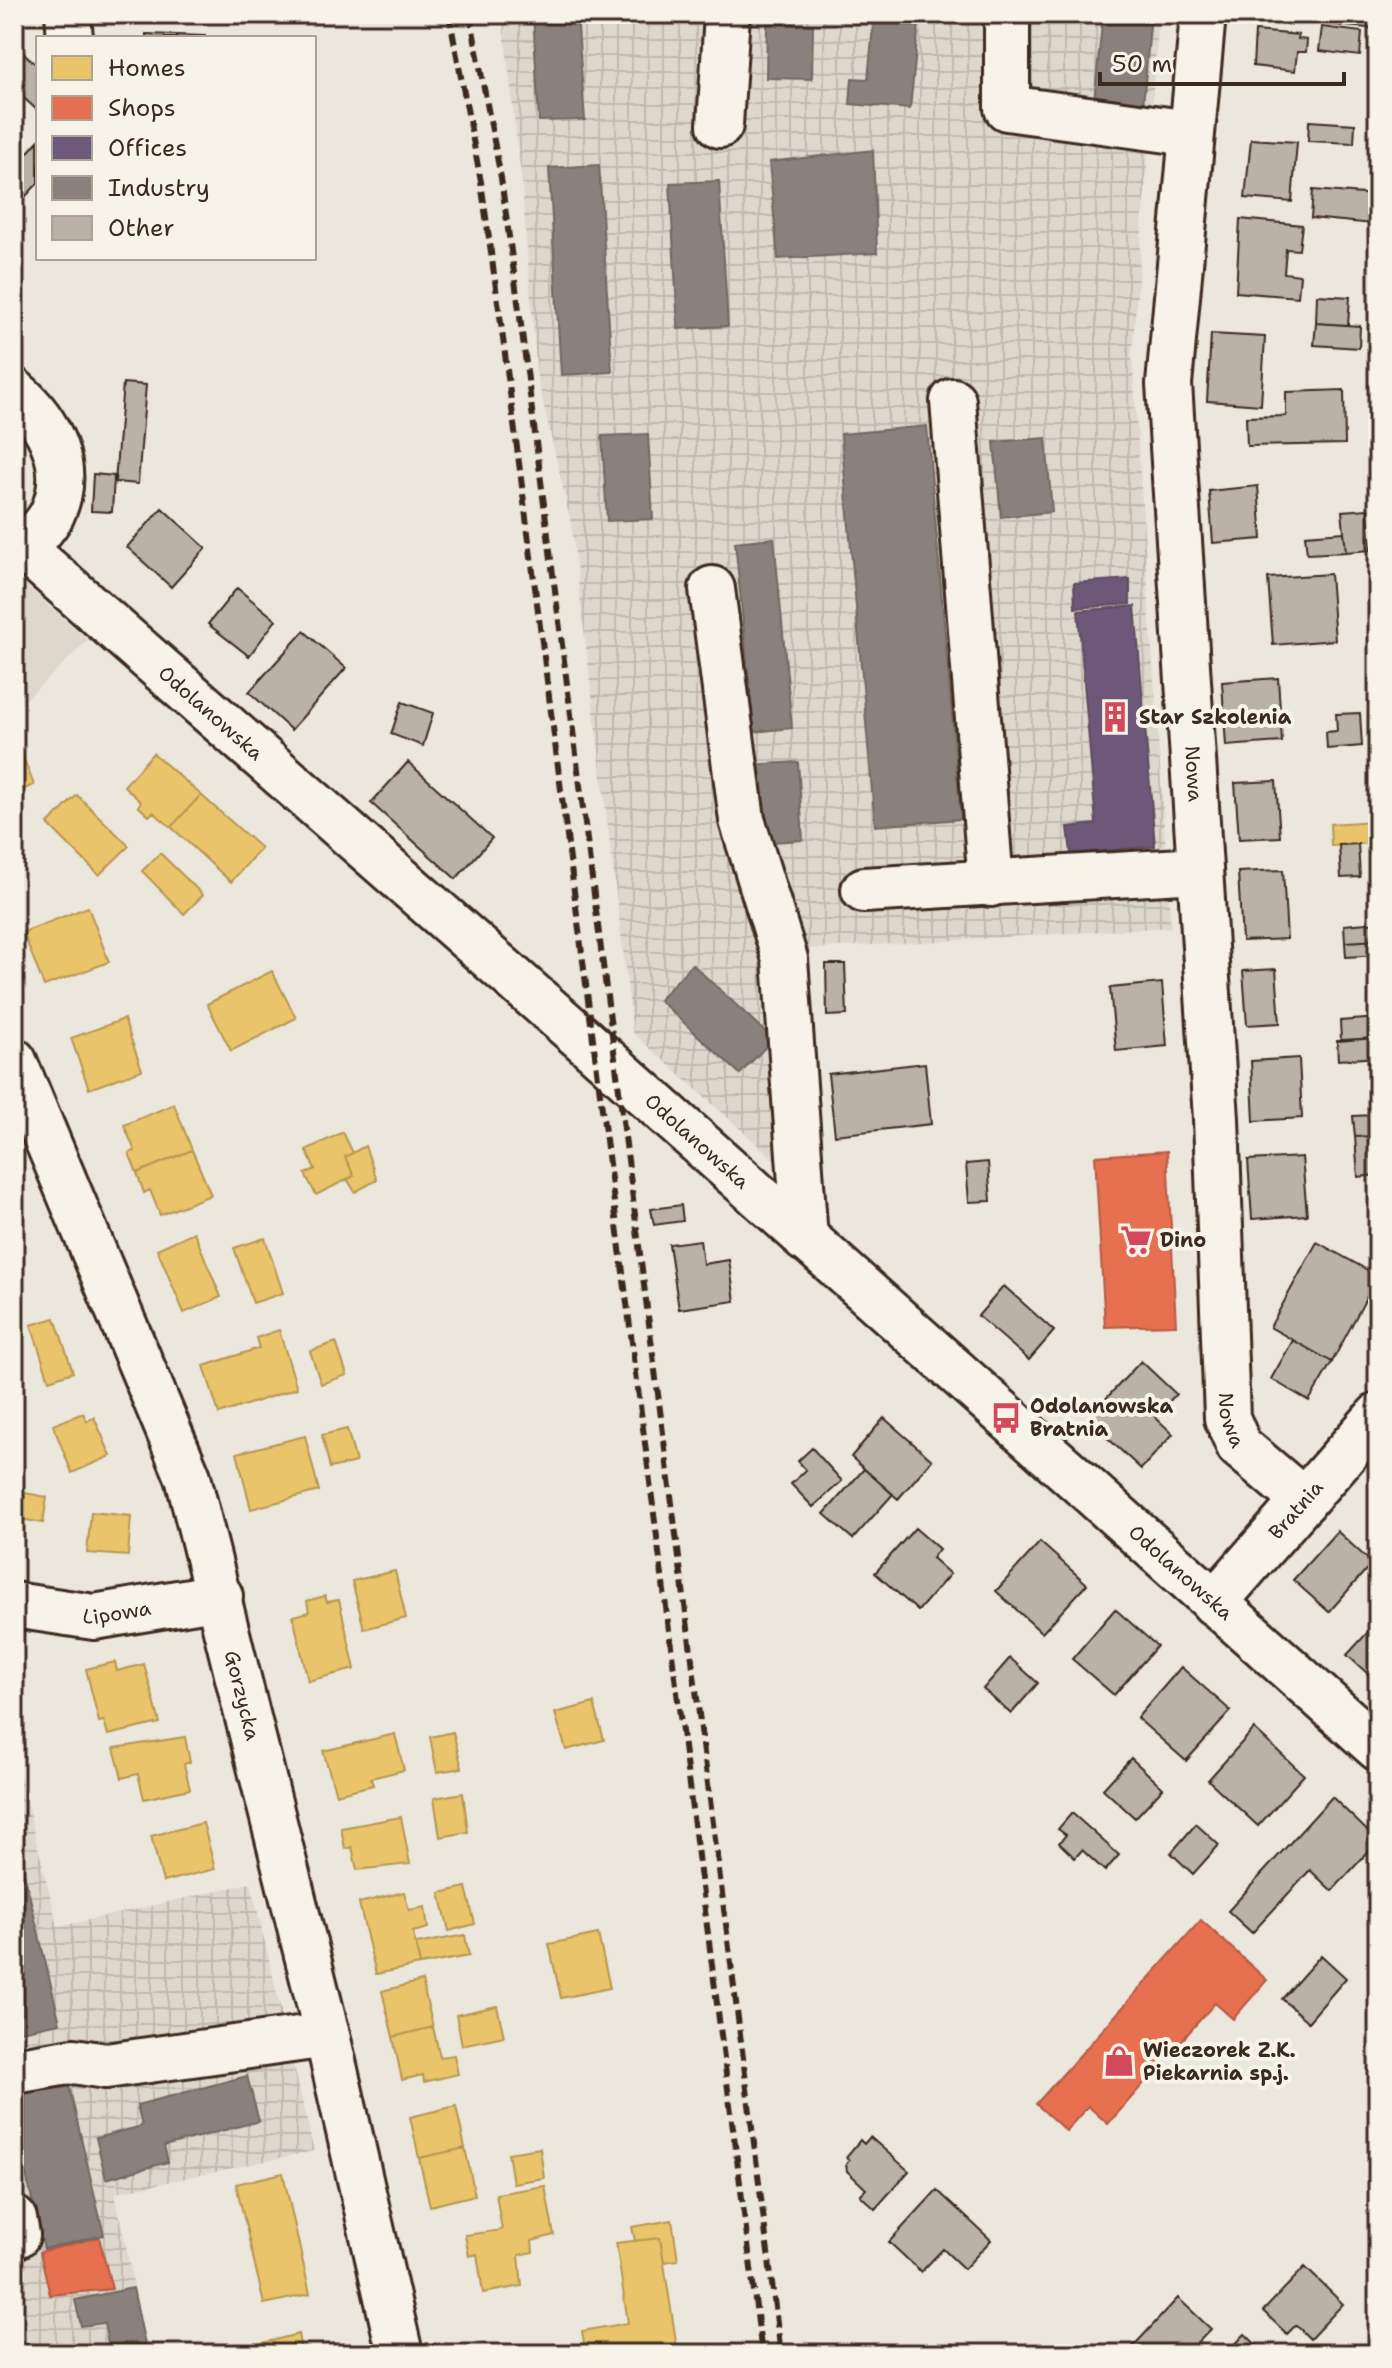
<svg xmlns="http://www.w3.org/2000/svg" width="1392" height="2368" font-family="'Shantell Sans',sans-serif">
	<style>
		.built { fill: #ddd7cc }
		.industrial { fill: url(#industrial-grid) }
		.homes { fill: #e9c46a; stroke: #b59653; stroke-width: 2 }
		.shops { fill: #e76f51; stroke: #b35a42; stroke-width: 2 }
		.offices { fill: #6d597a; stroke: #5e4b5e; stroke-width: 2 }
		.industry { fill: #8a817c; stroke: #726760; stroke-width: 2 }
		.building { fill: #bab2a7; stroke: #3b2a1e; stroke-width: 2 }
		.lines { fill: none; stroke-linecap: round; stroke-linejoin: round }
		.minor-casing { stroke: #3b2a1e; stroke-width: 50 }
		.major-casing { stroke: #3b2a1e; stroke-width: 50 }
		.path { stroke: #3b2a1e; stroke-width: 5; stroke-dasharray: 6 6; stroke-linecap: butt }
		.minor { stroke: #f7f3e8; stroke-width: 44 }
		.major { stroke: #f7f3e8; stroke-width: 44 }
		.rail { stroke: #3b2a1e; stroke-width: 6; stroke-dasharray: 12 6; stroke-linecap: butt }
		.labels { text-anchor: middle; dominant-baseline: central; stroke-width: 8; stroke-linejoin: round; paint-order: stroke }
		.street-label { font-size: 20px; fill: #3b2a1e; stroke: #f7f3e8 }
		.poi-label { font-size: 20px; font-weight: bold; fill: #3b2a1e; stroke: #f7f3e8; text-anchor: start }
	</style>
	<defs>
		<pattern id="industrial-grid" width="8" height="8" patternUnits="userSpaceOnUse" patternTransform="scale(2)"><rect width="8" height="8" fill="#ddd7cc"/><path d="M0 4h8M4 0v8" fill="none" stroke="#bfb9af"/></pattern>
	</defs>
	<rect width="100%" height="100%" fill="#ece7dc"/>
	<filter id="ink" filterUnits="userSpaceOnUse"><feTurbulence type="fractalNoise" baseFrequency=".0125" numOctaves="2"/><feDisplacementMap in="SourceGraphic" scale="16" xChannelSelector="R" yChannelSelector="G"/><feConvolveMatrix kernelMatrix="1 2 1 2 8 2 1 2 1" color-interpolation-filters="sRGB"/></filter>
	<g filter="url(#ink)">
		<path class="built" d="M14,575L88,640L14,711Z"/>
		<path class="industrial" d="M502,14H1159L1132,356L1171,927L809,949L824,1204L633,1033L571,523L537,376L521,175Z
			M14,1751L58,1927L251,1883L314,2151L115,2193L134,2286L120,2290L133,2288L147,2354H14Z"/>
		<path class="homes" d="M14,734L34,785L14,793Z
			M153,753L201,795L171,827L153,812L149,816L138,806L141,802L124,786Z
			M77,795L129,846L99,875L48,824Z
			M201,795L261,848L231,882L171,827Z
			M1374,821L1375,843L1331,846L1330,824Z
			M160,853L203,895L184,914L142,871Z
			M88,907L109,962L44,986L23,932Z
			M272,971L296,1018L231,1051L207,1004Z
			M124,1019L142,1070L89,1089L71,1038Z
			M174,1104L192,1150L137,1173L129,1153L135,1151L124,1125Z
			M343,1132L353,1153L345,1157L354,1176L316,1195L305,1174L315,1169L306,1150Z
			M365,1146L377,1180L355,1192L347,1179L354,1176L345,1157Z
			M192,1150L211,1195L160,1215L150,1190L144,1193L137,1173Z
			M194,1232L221,1297L184,1313L157,1249Z
			M265,1238L283,1293L253,1303L234,1248Z
			M55,1318L73,1372L49,1380L31,1325Z
			M279,1330L297,1388L219,1414L204,1366L259,1348L256,1338Z
			M336,1342L347,1375L321,1384L310,1351Z
			M83,1413L87,1421L94,1417L111,1456L72,1473L53,1425Z
			M347,1429L356,1462L330,1468L322,1435Z
			M305,1436L319,1491L251,1509L237,1453Z
			M14,1491L47,1497L43,1523L14,1518Z
			M91,1512L131,1516L128,1556L87,1553Z
			M395,1571L406,1618L364,1629L352,1581Z
			M325,1596L327,1602L339,1600L355,1669L308,1681L293,1616L309,1612L307,1601Z
			M115,1662L117,1671L144,1664L160,1723L108,1735L104,1721L99,1722L86,1669Z
			M594,1703L604,1740L566,1750L555,1713Z
			M453,1732L462,1768L437,1772L430,1737Z
			M395,1734L404,1770L371,1778L373,1785L336,1794L323,1751Z
			M185,1737L190,1762L184,1764L190,1789L144,1799L138,1774L122,1778L114,1748Z
			M463,1793L468,1832L440,1837L434,1798Z
			M401,1817L410,1864L357,1870L352,1847L345,1849L341,1828Z
			M203,1823L215,1869L163,1882L151,1836Z
			M466,1887L475,1924L449,1931L440,1893Z
			M404,1892L409,1910L425,1907L428,1928L413,1932L420,1965L376,1974L359,1903Z
			M598,1934L610,1988L561,1998L549,1944Z
			M465,1935L469,1956L420,1965L416,1944Z
			M422,1981L433,2027L393,2037L382,1991Z
			M497,2006L504,2036L462,2045L456,2015Z
			M433,2027L440,2057L454,2055L458,2074L424,2082L423,2075L402,2080L393,2037Z
			M456,2106L465,2148L419,2158L410,2117Z
			M465,2148L475,2195L430,2206L419,2158Z
			M540,2148L544,2178L513,2183L508,2153Z
			M283,2173L310,2294L264,2304L236,2184Z
			M545,2186L554,2235L532,2241L533,2252L519,2255L522,2286L483,2293L477,2254L469,2256L465,2235L502,2230L496,2194Z
			M672,2220L678,2260L664,2262L660,2238L635,2241L632,2227Z
			M660,2238L678,2354H586L582,2331L628,2323L616,2243Z
			M298,2334L302,2354H219Z"/>
		<path class="shops" d="M1167,1151L1176,1325L1105,1327L1095,1156Z
			M1201,1920L1267,1980L1233,2019L1215,2003L1108,2124L1088,2106L1066,2131L1036,2104Z
			M99,2237L112,2289L50,2295L40,2252Z"/>
		<path class="offices" d="M1130,579V604L1075,608L1074,583Z
			M1135,606L1155,846L1071,854L1068,827L1096,824L1078,611Z"/>
		<path class="industry" d="M533,14H577L585,120L539,121Z
			M874,14H920L919,22L874,18Z
			M1103,14H1151L1143,106L1094,101Z
			M874,18L919,22L910,109L850,104L852,78L868,79Z
			M767,24L813,25L812,79L766,78Z
			M873,150L877,253L778,259L769,162Z
			M599,165L612,372L561,375L549,168Z
			M719,181L728,326L678,329L670,183Z
			M927,426L961,819L875,826L841,434Z
			M648,434L653,519L607,521L602,436Z
			M1046,438L1052,512L1001,517L994,442Z
			M774,538L792,728L754,732L735,542Z
			M798,762L803,840L756,843L750,765Z
			M692,964L773,1039L740,1074L659,1000Z
			M14,1831L60,2023L15,2032L14,2030Z
			M247,2076L259,2121L164,2146L168,2162L106,2179L96,2138L142,2126L137,2105Z
			M67,2078L104,2235L44,2249L14,2125V2090Z
			M133,2288L147,2354H110L104,2323L81,2326L75,2300Z
			M14,2343L59,2347L58,2354H14Z"/>
		<path class="building" d="M1326,14H1378V29L1325,24Z
			M1322,27L1362,32L1360,56L1319,51Z
			M1255,31L1299,35L1298,39L1307,40L1306,52H1297L1295,71L1253,66Z
			M146,34L205,36V38H146Z
			M14,45L38,66V111L14,89Z
			M1309,121L1355,124L1354,143L1308,141Z
			M1251,139L1297,142L1292,202L1245,198Z
			M38,141V183L14,209V168Z
			M1313,190L1375,195L1373,224L1311,218Z
			M1240,219L1302,225L1299,250L1286,249L1284,273L1300,275L1298,297L1236,292Z
			M1317,295L1350,297L1348,325L1316,323Z
			M1316,323L1360,326L1359,348L1314,345Z
			M1211,334L1265,337L1261,405L1207,401Z
			M123,383L146,385L138,484L115,482Z
			M1344,390L1345,444L1247,446L1246,417L1286,416V392Z
			M1378,430V451L1369,452L1368,431Z
			M93,474L114,476L112,512L91,511Z
			M1258,486L1262,539L1213,543L1209,491Z
			M162,508L206,548L171,587L127,547Z
			M1368,509L1371,550L1346,552L1342,511Z
			M1344,532L1346,552L1307,554L1305,535Z
			M1330,574L1335,640L1273,645L1268,578Z
			M237,588L276,620L249,656L208,624Z
			M304,631L346,668L291,730L249,692Z
			M1278,678L1282,742L1226,746L1222,682Z
			M402,702L433,713L423,746L391,734Z
			M1360,713L1362,746L1327,749L1326,732L1337,731L1336,714Z
			M408,762L492,838L456,879L371,803Z
			M1276,781L1280,837L1239,839L1235,783Z
			M1358,844L1360,877L1341,878L1339,845Z
			M1283,870L1287,939L1242,941L1238,872Z
			M1378,922V940L1345,942L1344,925Z
			M1378,940V955L1346,957L1345,942Z
			M826,964H845L847,1015L827,1016Z
			M1276,969L1280,1023L1247,1025L1243,971Z
			M1162,983L1167,1046L1116,1051L1110,988Z
			M1378,1018V1038L1341,1040L1340,1021Z
			M1376,1038L1377,1057L1338,1060L1337,1041Z
			M1299,1058L1302,1118L1254,1121L1251,1061Z
			M925,1063L931,1124L835,1135L828,1074Z
			M1374,1115L1375,1136L1355,1137L1353,1116Z
			M1374,1136L1378,1175L1358,1177L1355,1137Z
			M1302,1157L1307,1215L1252,1219L1248,1160Z
			M988,1162L991,1201L969,1202L966,1164Z
			M681,1205L683,1221L654,1225L651,1209Z
			M700,1240L703,1264L729,1260L735,1301L679,1309L669,1244Z
			M1317,1242L1378,1276L1332,1362L1270,1327Z
			M1004,1286L1054,1331L1029,1360L978,1316Z
			M1293,1340L1332,1362L1309,1401L1271,1379Z
			M1141,1361L1176,1394L1155,1417L1173,1434L1141,1469L1087,1419Z
			M884,1418L932,1460L898,1499L851,1457Z
			M812,1448L842,1481L813,1507L791,1484L806,1470L798,1461Z
			M864,1469L893,1494L853,1539L824,1514Z
			M915,1528L939,1549L932,1558L950,1574L918,1611L875,1573Z
			M1337,1531L1372,1563L1329,1612L1293,1580Z
			M1040,1542L1087,1584L1042,1633L996,1591Z
			M1115,1609L1157,1646L1114,1695L1072,1659Z
			M1378,1621V1683L1347,1655Z
			M1010,1658L1038,1683L1011,1714L983,1689Z
			M1181,1667L1231,1711L1186,1761L1137,1718Z
			M1254,1729L1304,1775L1258,1826L1208,1780Z
			M1131,1758L1163,1788L1135,1818L1103,1789Z
			M1332,1797L1378,1841L1332,1891L1310,1870L1252,1933L1228,1911Z
			M1072,1813L1119,1855L1105,1871L1082,1850L1075,1858L1059,1843L1066,1835L1058,1829Z
			M1196,1824L1219,1845L1193,1874L1171,1853Z
			M1321,1955L1346,1978L1308,2022L1282,1999Z
			M870,2137L909,2171L875,2209L860,2195L866,2189L847,2171L846,2164L849,2160L846,2157L860,2140L864,2144Z
			M937,2190L991,2240L964,2269L943,2249L921,2272L889,2242Z
			M1305,2267L1343,2304L1310,2339L1296,2325L1287,2334L1263,2311Z
			M1178,2298L1211,2329L1187,2354H1126Z
			M1245,2334L1266,2354H1226Z"/>
		<g class="lines">
			<defs>
				<g id="minor">
					<path d="M68,14L70,38"/>
					<path d="M1007,14V108L1190,133"/>
					<path id="s1" d="M1203,14L1169,384L1216,1119L1227,1418L1239,1446L1304,1501"/>
					<path d="M720,125L727,14"/>
					<path d="M14,391C49,421 74,468 52,514C46,526 33,538 25,549"/>
					<path d="M953,401L991,884"/>
					<path d="M712,589L742,820L785,959L805,1239"/>
					<path d="M864,890L1199,870"/>
					<path id="s2" d="M14,1061L188,1477L327,2035L400,2354"/>
					<path id="s3" d="M1214,1603L1378,1416"/>
					<path id="s4" d="M14,1605L94,1617L220,1596"/>
					<path d="M14,2071L74,2061L106,2066L327,2035"/>
					<path d="M14,2219L17,2235"/>
				</g>
				<g id="major">
					<path id="s5" d="M14,540L594,1049L1378,1748"/>
				</g>
			</defs>
			<use href="#minor" class="minor-casing"/>
			<use href="#major" class="major-casing"/>
			<path class="path" d="M14,1011L20,1025"/>
			<use href="#minor" class="minor"/>
			<use href="#major" class="major"/>
			<path class="rail" d="M449,14L481,182L501,323L762,2354
				M470,14L501,178L520,317L781,2354"/>
		</g>
	</g>
	<defs>
		<symbol id="building-bare" viewBox="-9 -9 18 18"><path d="M-4-6H4V6H1V3H-1V6H-4ZM-2.5-4.3h1.7v1.8h-1.7ZM.8-4.3h1.7v1.8H.8ZM-2.5-1h1.7V.8h-1.7ZM.8-1h1.7V.8H.8Z" fill="#d1495b" stroke="#f7f3e8" stroke-width="2.5" paint-order="stroke"/></symbol>
		<symbol id="supermarket-bare" viewBox="-9 -9 18 18"><path d="M-6-5.5h2.5l.6 2H6L4.5 2H-2.5L-4.4-4H-6ZM-1.5 3.2a1.3 1.3 0 1 0 .1 0ZM3 3.2a1.3 1.3 0 1 0 .1 0Z" fill="#d1495b" stroke="#f7f3e8" stroke-width="2.5" paint-order="stroke"/></symbol>
		<symbol id="bus-bare" viewBox="-9 -9 18 18"><path d="M-5-6H5V4H4V6H2V4H-2V6H-4V4H-5ZM-3.5-4V0h7V-4ZM-3.5 1.2v1.5H-2V1.2ZM2 1.2v1.5H3.5V1.2Z" fill="#d1495b" stroke="#f7f3e8" stroke-width="2.5" paint-order="stroke"/></symbol>
		<symbol id="shop-bare" viewBox="-9 -9 18 18"><path d="M-5-2.5h2.3a2.7 3.5 0 0 1 5.4 0H5L5.5 6h-11ZM-1.5-2.5h3a1.5 2.3 0 0 0-3 0Z" fill="#d1495b" stroke="#f7f3e8" stroke-width="2.5" paint-order="stroke"/></symbol>
	</defs>
	<g fill-rule="evenodd">
		<use href="#building-bare" x="1093" y="695" width="44" height="44"/>
		<use href="#supermarket-bare" x="1114" y="1218" width="44" height="44"/>
		<use href="#bus-bare" x="984" y="1396" width="44" height="44"/>
		<use href="#shop-bare" x="1097" y="2039" width="44" height="44"/>
	</g>
	<g class="labels">
		<g class="street-label">
			<text stroke="none"><textPath href="#s5" startOffset="262">Odolanowska</textPath></text>
			<text stroke="none"><textPath href="#s1" startOffset="762">Nowa</textPath></text>
			<text stroke="none"><textPath href="#s5" startOffset="910">Odolanowska</textPath></text>
			<text stroke="none"><textPath href="#s1" startOffset="1410">Nowa</textPath></text>
			<text stroke="none"><textPath href="#s3" startOffset="124">Bratnia</textPath></text>
			<text stroke="none"><textPath href="#s5" startOffset="1558">Odolanowska</textPath></text>
			<text stroke="none"><textPath href="#s4" startOffset="104">Lipowa</textPath></text>
			<text stroke="none"><textPath href="#s2" startOffset="676">Gorzycka</textPath></text>
		</g>
		<g class="poi-label">
			<text x="1139" y="717">Star Szkolenia</text>
			<text x="1160" y="1240">Dino</text>
			<text x="1030" y="1406">Odolanowska<tspan x="1030" dy="23">Bratnia</tspan></text>
			<text x="1143" y="2050">Wieczorek Z.K.<tspan x="1143" dy="23">Piekarnia sp.j.</tspan></text>
		</g>
	</g>
	<rect width="1392" height="2368" fill="none" stroke="#f7f3e8" stroke-width="48"/>
	<rect x="24" y="24" width="1344" height="2320" fill="none" stroke="#3b2a1e" stroke-width="3" filter="url(#ink)"/>
	<rect x="36" y="36" width="280" height="224" fill="#f7f3e8" stroke="#aca397" stroke-width="2"/>
	<rect x="52" y="56" width="40" height="24" fill="#e9c46a" stroke="#aca397" stroke-width="2"/>
	<text x="108" y="76" font-size="24" fill="#3b2a1e">Homes</text>
	<rect x="52" y="96" width="40" height="24" fill="#e76f51" stroke="#aca397" stroke-width="2"/>
	<text x="108" y="116" font-size="24" fill="#3b2a1e">Shops</text>
	<rect x="52" y="136" width="40" height="24" fill="#6d597a" stroke="#aca397" stroke-width="2"/>
	<text x="108" y="156" font-size="24" fill="#3b2a1e">Offices</text>
	<rect x="52" y="176" width="40" height="24" fill="#8a817c" stroke="#aca397" stroke-width="2"/>
	<text x="108" y="196" font-size="24" fill="#3b2a1e">Industry</text>
	<rect x="52" y="216" width="40" height="24" fill="#bab2a7" stroke="#aca397" stroke-width="2"/>
	<text x="108" y="236" font-size="24" fill="#3b2a1e">Other</text>
	<path d="M1100 72v12h244v-12" fill="none" stroke="#3b2a1e" stroke-width="4"/>
	<text x="1112" y="72" font-size="24" fill="#3b2a1e" stroke="#f7f3e8" stroke-width="6" paint-order="stroke">50 m</text>
</svg>
